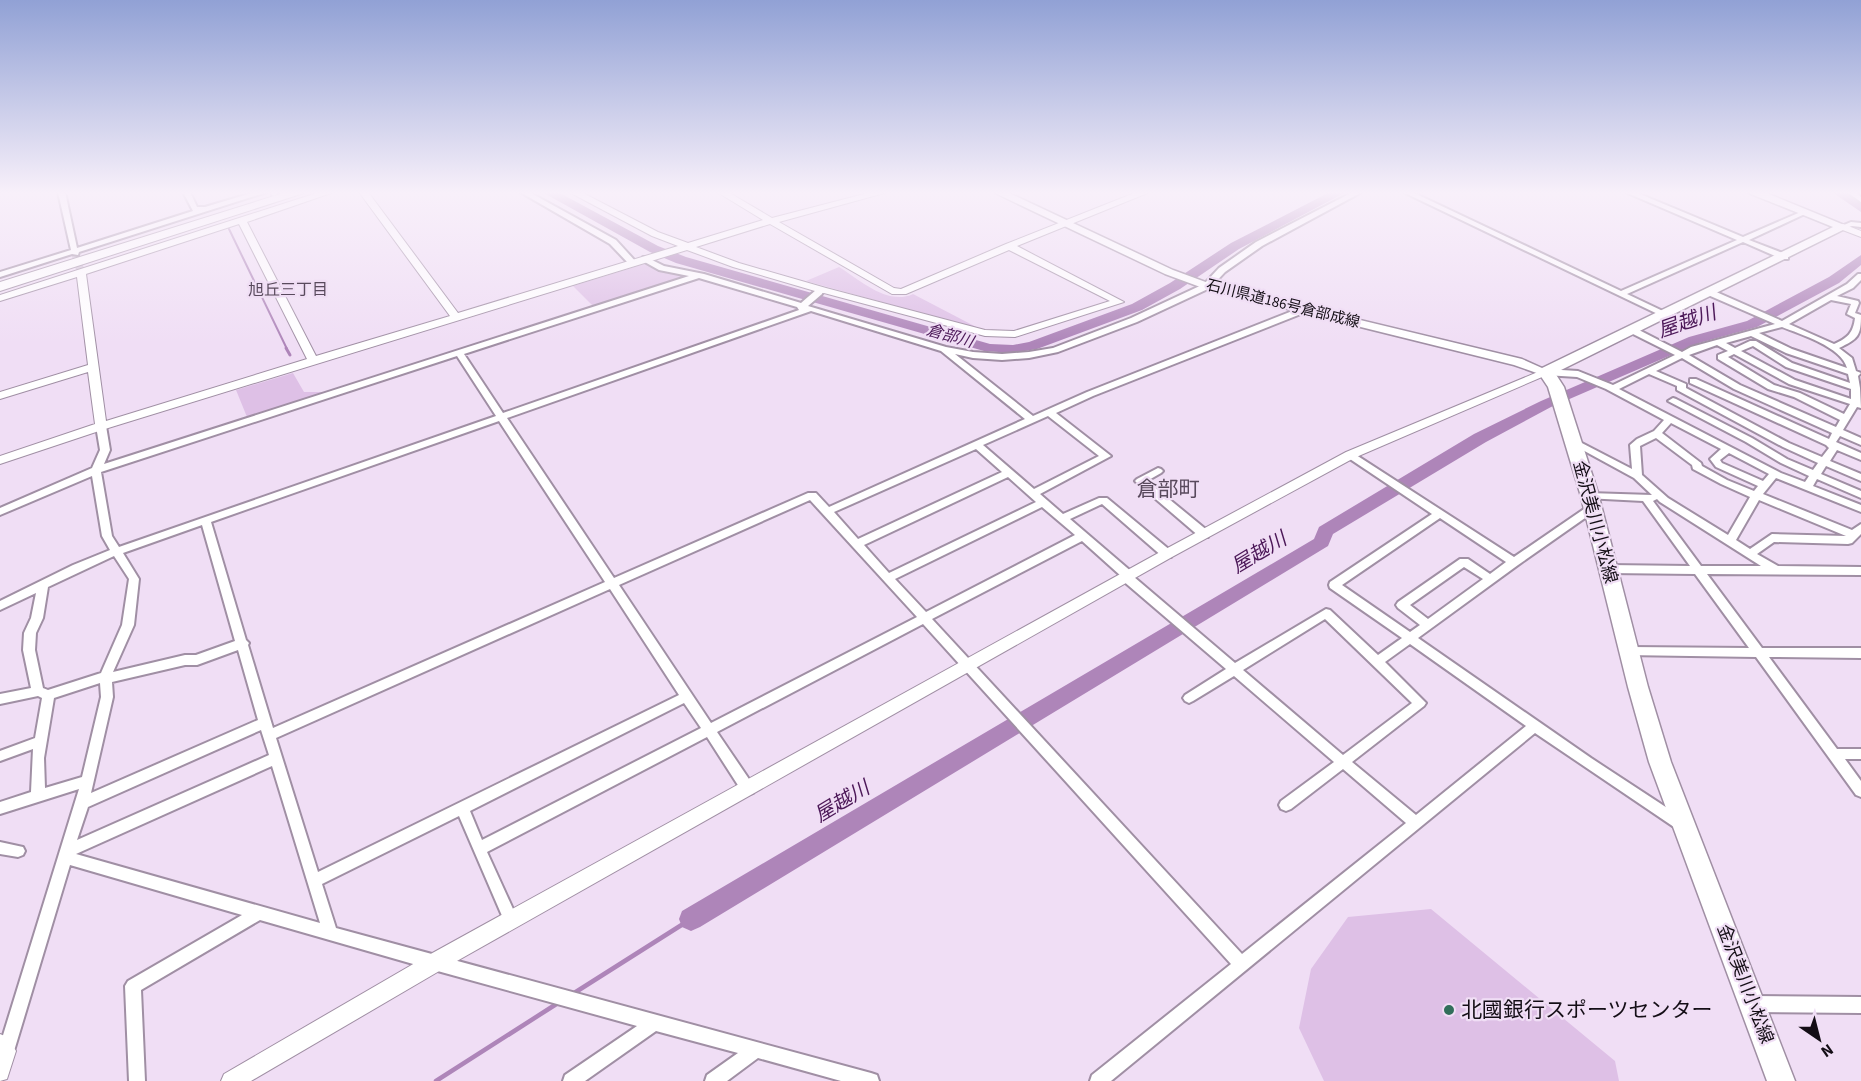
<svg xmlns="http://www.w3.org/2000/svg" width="1861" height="1081" font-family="'Source Sans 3','Noto Sans JP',sans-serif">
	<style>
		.green { fill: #dec0e6 }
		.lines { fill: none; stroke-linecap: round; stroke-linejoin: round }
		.stream-far2 { stroke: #ae85b9; stroke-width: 2 }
		.stream-far1 { stroke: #ae85b9; stroke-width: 3 }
		.stream { stroke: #ae85b9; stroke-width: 4.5 }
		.river { fill: #ae85b9; fill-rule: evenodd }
		.minor-tunnel { stroke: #cfbfd4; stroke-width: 8; stroke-dasharray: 8 4; stroke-linecap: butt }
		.minor-casing { stroke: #a08fa4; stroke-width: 4 }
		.tertiary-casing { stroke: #a08fa4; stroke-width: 2 }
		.secondary-casing { stroke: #a08fa4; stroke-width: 3 }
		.primary-casing { stroke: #a08fa4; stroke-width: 3 }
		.motorway-casing { stroke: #a08fa4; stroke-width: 2 }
		.minor { fill: #fff; fill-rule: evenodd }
		.tertiary { fill: #fff; fill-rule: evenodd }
		.secondary { fill: #fff; fill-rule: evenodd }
		.primary { fill: #fff; fill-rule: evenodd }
		.motorway { fill: #fff; fill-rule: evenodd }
		.poi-dot { fill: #316e5a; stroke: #f0def5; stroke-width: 2 }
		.labels { text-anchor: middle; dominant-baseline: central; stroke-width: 4.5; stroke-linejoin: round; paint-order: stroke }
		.far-street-label { font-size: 15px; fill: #140e16; stroke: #f0def5 }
		.far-neighbourhood-label { font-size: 16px; fill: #594a5d; stroke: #f0def5 }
		.far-water-label { font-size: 16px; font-style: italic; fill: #4c1858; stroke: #f0def5 }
		.street-label { font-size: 18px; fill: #140e16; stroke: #f0def5 }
		.water-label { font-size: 20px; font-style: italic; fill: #4c1858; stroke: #f0def5 }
		.quarter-label { font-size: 21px; fill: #594a5d; stroke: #f0def5 }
		.near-poi-label { font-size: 21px; fill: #140e16; stroke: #f0def5; text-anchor: start }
	</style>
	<rect width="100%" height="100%" fill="#f0def5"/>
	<path class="green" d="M647,263L684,277L593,306L573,286Z
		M839,267C860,280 888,306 913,294L982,330L806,281Z
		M293,373L304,392H324L247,417L236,390Z
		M1431,909L1615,1061L1619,1081H1324L1299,1028L1311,969L1348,917Z"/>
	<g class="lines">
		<path class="stream-far2" d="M229,229L287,349"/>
		<path class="stream-far1" d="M286,348L290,355"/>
		<path class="stream" d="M571,995L691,919
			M436,1081L558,1003"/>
		<path class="river" d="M542,192H558L658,246L686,257L990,344L1013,345L1029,342L1132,304L1170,283L1231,243L1330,192H1346L1239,249L1180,289L1142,310L1037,349L1013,353L984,351L676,263L650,252Z
			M1832,192H1846L1861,203V212Z
			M1861,255V265L1839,283L1757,327L1699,343L1551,407L1486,442L1333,534L1328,546L700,927L691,931L682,927L679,919L682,911L1314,539L1319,527L1474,434L1541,401L1689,337L1747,321L1829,277Z"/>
		<path class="minor-tunnel" d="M75,253L80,269"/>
		<defs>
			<path id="minor" d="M58,192H65L77,248L193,211L183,192H190L197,207H205L255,192H267L79,252L78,255L72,254L0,277V272L71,250Z
				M271,192H277V194L274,196L272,195Z
				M520,192H529L616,240L637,263L630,265L610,244Z
				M1353,192H1362L1262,246L1225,272L1210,288L1137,322L1058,352L1029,358L1002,360L973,358L955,354L1033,416L1087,392L1300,308H1306V312L1093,396L1056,413L1111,456L1040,494L1063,514L1099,498H1107L1171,551L1172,554L1171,557H1163L1102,504L1070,519L1133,573L1134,577L1235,663L1326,609L1330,610L1378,655L1402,638L1330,588L1329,585L1330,582L1432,514L1347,457L1345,455L1347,453H1353L1514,557L1587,507H1595L1596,509L1595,511L1518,565L1418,638L1591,758L1684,819L1686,823L1684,827L1679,829L1674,827L1535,733L1111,1081H1090L1092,1075L1231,964L923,624L717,732L753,785L755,789L753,793L748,795L743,793L707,737L487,852L518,920L516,925L511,927L506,925L459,816L322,884L336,928L871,1073L877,1075L879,1081H841L758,1058L727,1081H705L707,1075L738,1053L656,1031L585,1081H563L565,1075L637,1026L434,970L260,920L141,990L145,1081H129L125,986L128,981L242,915L70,865L14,1051L12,1057L6,1059L0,1057V1045L79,789L0,814V802L31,792L33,749L0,761V751L35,738L42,698L38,696L0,704V694L31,688L23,650L24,633L31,618L36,593L0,610V601L73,565L110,550L102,536L92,476L0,515V508L92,468L100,450L96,426L98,424H104L106,426L110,450L104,464L689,276L659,270L643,261V257H646L664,266L704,274L801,303L816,290H822V294L808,306L946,347L973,352L1002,354L1029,352L1053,348L1131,318L1204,284L1219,268L1256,242ZM699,278L797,307L799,310L503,413L464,354ZM811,311L941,351L1025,419L829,507L816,493H808L614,578L507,418ZM457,356L496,416L119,547L112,536L101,472ZM1048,416L1099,456L1034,489L983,445ZM499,421L605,582L273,728L248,645L249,643L246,640L211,522ZM976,449L1002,472L858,539L834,512ZM1008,477L1036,502L889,573L864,545ZM810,500L917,617L711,723L619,585ZM1042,507L1075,535L926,612L895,579ZM1440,518L1506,562L1490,574L1468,559H1460L1398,602L1396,605L1398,608L1420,625L1410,632L1342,585ZM202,525L235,641L196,655H185L113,672L134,625L139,579L123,553ZM1082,541L1121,576L1122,580L1226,669L1185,695L1183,698L1185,701L1189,703L1193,701L1234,676L1334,762L1281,801L1279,805L1281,809L1286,811L1291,809L1343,769L1406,823L1242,954L932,619ZM114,556L129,579L122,625L101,673L48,690L43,688L35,650L36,633L43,618L48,587ZM1464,567L1483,579L1428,619L1410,605ZM610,589L679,695L318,872L276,738ZM1325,619L1412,703L1343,755L1243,670ZM1410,644L1526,726L1416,815L1352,762L1424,706L1426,703L1385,662ZM238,650L258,720L91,793L113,697L112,682L185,665H197ZM100,683L101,697L82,777L45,788L44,758L54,698ZM684,703L701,728L482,840L470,811ZM261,730L269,755L77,840L88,807ZM272,766L320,923L76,854Z
				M1403,192H1412L1621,291L1737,240L1625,192H1635L1743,237L1803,211L1809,212L1749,240L1788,255V259H1782L1743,242L1627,294L1667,313L1668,315L1664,317Z
				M1847,192H1855L1861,197V202Z
				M1851,222L1861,223V227L1852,226L1843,229L1839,227Z
				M1858,274H1861V280L1853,288L1837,296L1858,301L1859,303L1855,313L1861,315C1861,336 1858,339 1839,348L1852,358L1856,371L1861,373L1858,376L1860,388L1861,408L1857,407L1843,430L1861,438V445L1840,436L1836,442L1861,453V460L1837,450L1830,461L1861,474V481L1826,466L1821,474L1861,491V498L1817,479L1813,486L1861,505V512L1776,478L1763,494L1852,530L1861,524V534L1852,543L1848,544L1774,542L1757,554L1778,566L1861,567V575L1707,574L1762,648H1861V658L1769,657L1837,749H1861V759H1845L1861,781V797L1856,795L1756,657L1625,655L1623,652L1625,649L1629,647L1749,648L1695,574L1608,573L1603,569L1608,565L1690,566L1643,501L1585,498L1584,496L1585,494L1589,493L1652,495L1634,478L1568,442L1570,440H1576L1632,469L1630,445L1637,439L1654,431L1664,420L1606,389L1577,377L1545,375L1541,372L1545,369L1578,371L1613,385L1675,355L1629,332V328H1635L1682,352L1691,347L1775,324L1708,295V291H1714L1782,321L1847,284ZM1831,300L1851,304L1847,314L1855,318C1853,333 1848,338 1834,344L1789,324ZM1782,327C1800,334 1842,347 1847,368L1792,349L1759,333ZM1751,336L1786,353L1848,374L1850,383L1792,363L1756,341H1750L1735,348L1726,343ZM1717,345L1728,351L1718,355V359L1768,389L1794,397L1840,420L1836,427L1740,385L1689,355ZM1753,346L1786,367L1851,389V399L1795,380L1741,351ZM1734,354L1789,384L1850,404L1844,414L1800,393L1774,385L1728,357ZM1682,358L1734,389L1832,433L1829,439L1696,379H1690V383L1826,445L1829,448L1822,457L1789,443L1686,388V384L1656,371ZM1649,374L1677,386V390L1783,447L1818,463L1813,470L1787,459L1752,438L1676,399L1673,398L1668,401L1746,442L1781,463L1809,476L1805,482L1781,473L1619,389ZM1671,423L1721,449L1710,459L1716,467L1758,486L1754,491L1727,480L1702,466L1701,463L1662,433ZM1656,438L1692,465L1693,469L1721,484L1750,497L1728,535L1668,498L1642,475L1640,446ZM1729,453L1769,474L1763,481L1722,463L1720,460ZM1657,499L1660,502L1761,566H1701L1653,501ZM1759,500L1846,536L1772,534L1750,549L1736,540Z
				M1158,468L1161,469L1163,471L1161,473L1147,481L1208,531L1209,534L1208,537H1200L1137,483L1135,481L1137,479Z
				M0,842L23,847L25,851L23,855L18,857L0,854Z
				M1753,996L1861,997V1013L1753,1012L1748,1009L1745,1004L1748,999Z"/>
			<path id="tertiary" d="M320,192H334L247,222L316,356L450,316L359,192H368L458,313L678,246L652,236L569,192H581L658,232L688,243L763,220L717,192H728L772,218L872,192H888L779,222L894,288L901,289L1006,244L1137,192H1150L1017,246L1124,302L1015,337L985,336L824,293L815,294V291L733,267L687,250L105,429L0,464V456L95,424L88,372L0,399V392L88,365L77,277L0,301V295ZM239,224L307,359L106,421L86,274ZM770,224L892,294H906L1009,250L1110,301L1014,331L985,330L826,288L739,263L696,247Z
				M1843,224L1861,231V237L1840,229V225Z
				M1545,369L1549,370V374L1354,458L1172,557L441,970L251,1081H221L224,1074L427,956L1162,551L1346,452Z
				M0,1034L7,1037L16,1051L7,1079L0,1081Z"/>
			<path id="secondary" d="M993,192H1007L1173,270L1211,284L1522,359L1551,372L1545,376L1514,365L1203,288L1165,274Z"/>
			<path id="primary" d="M1746,192H1764L1849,227L1555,373L1564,387L1598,493L1648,687L1671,762L1795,1081H1767L1649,762L1628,687L1580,493L1548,387L1538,372L1540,369L1833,227Z"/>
			<path id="motorway" d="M287,192H307L0,291V282Z"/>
		</defs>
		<use href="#minor" class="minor-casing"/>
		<use href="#tertiary" class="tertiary-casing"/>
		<use href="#secondary" class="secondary-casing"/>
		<use href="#primary" class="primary-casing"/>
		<use href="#motorway" class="motorway-casing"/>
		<use href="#minor" class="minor"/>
		<use href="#tertiary" class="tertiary"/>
		<use href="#secondary" class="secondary"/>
		<use href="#primary" class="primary"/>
		<use href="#motorway" class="motorway"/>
	</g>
	<linearGradient id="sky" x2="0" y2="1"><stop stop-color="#91a1d5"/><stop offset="0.56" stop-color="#f8f0fa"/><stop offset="1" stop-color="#f8f0fa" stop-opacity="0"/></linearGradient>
	<rect width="1861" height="344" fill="url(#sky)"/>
	<circle class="poi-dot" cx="1449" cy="1010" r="6"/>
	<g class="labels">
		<g class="far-street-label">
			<text transform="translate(1283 304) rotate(14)">石川県道186号倉部成線</text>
		</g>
		<g class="far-neighbourhood-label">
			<text x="288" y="290">旭丘三丁目</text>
		</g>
		<g class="far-water-label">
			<text transform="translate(950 336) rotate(16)">倉部川</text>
		</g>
		<g class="street-label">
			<text transform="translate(1595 522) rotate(75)">金沢美川小松線</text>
			<text transform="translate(1745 984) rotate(69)">金沢美川小松線</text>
		</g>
		<g class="water-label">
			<text transform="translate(1687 322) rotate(-19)">屋越川</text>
			<text transform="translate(1259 553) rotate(-31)">屋越川</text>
			<text transform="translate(842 802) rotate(-31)">屋越川</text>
		</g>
		<g class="quarter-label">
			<text x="1168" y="489">倉部町</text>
		</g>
		<g class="near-poi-label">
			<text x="1461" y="1010">北國銀行スポーツセンター</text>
		</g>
	</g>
	<g transform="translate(1819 1039) rotate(145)" stroke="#f0def5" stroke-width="4.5" paint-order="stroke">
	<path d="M0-4.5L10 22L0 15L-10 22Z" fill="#140e16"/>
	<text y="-9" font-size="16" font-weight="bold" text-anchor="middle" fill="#140e16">N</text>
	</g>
</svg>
